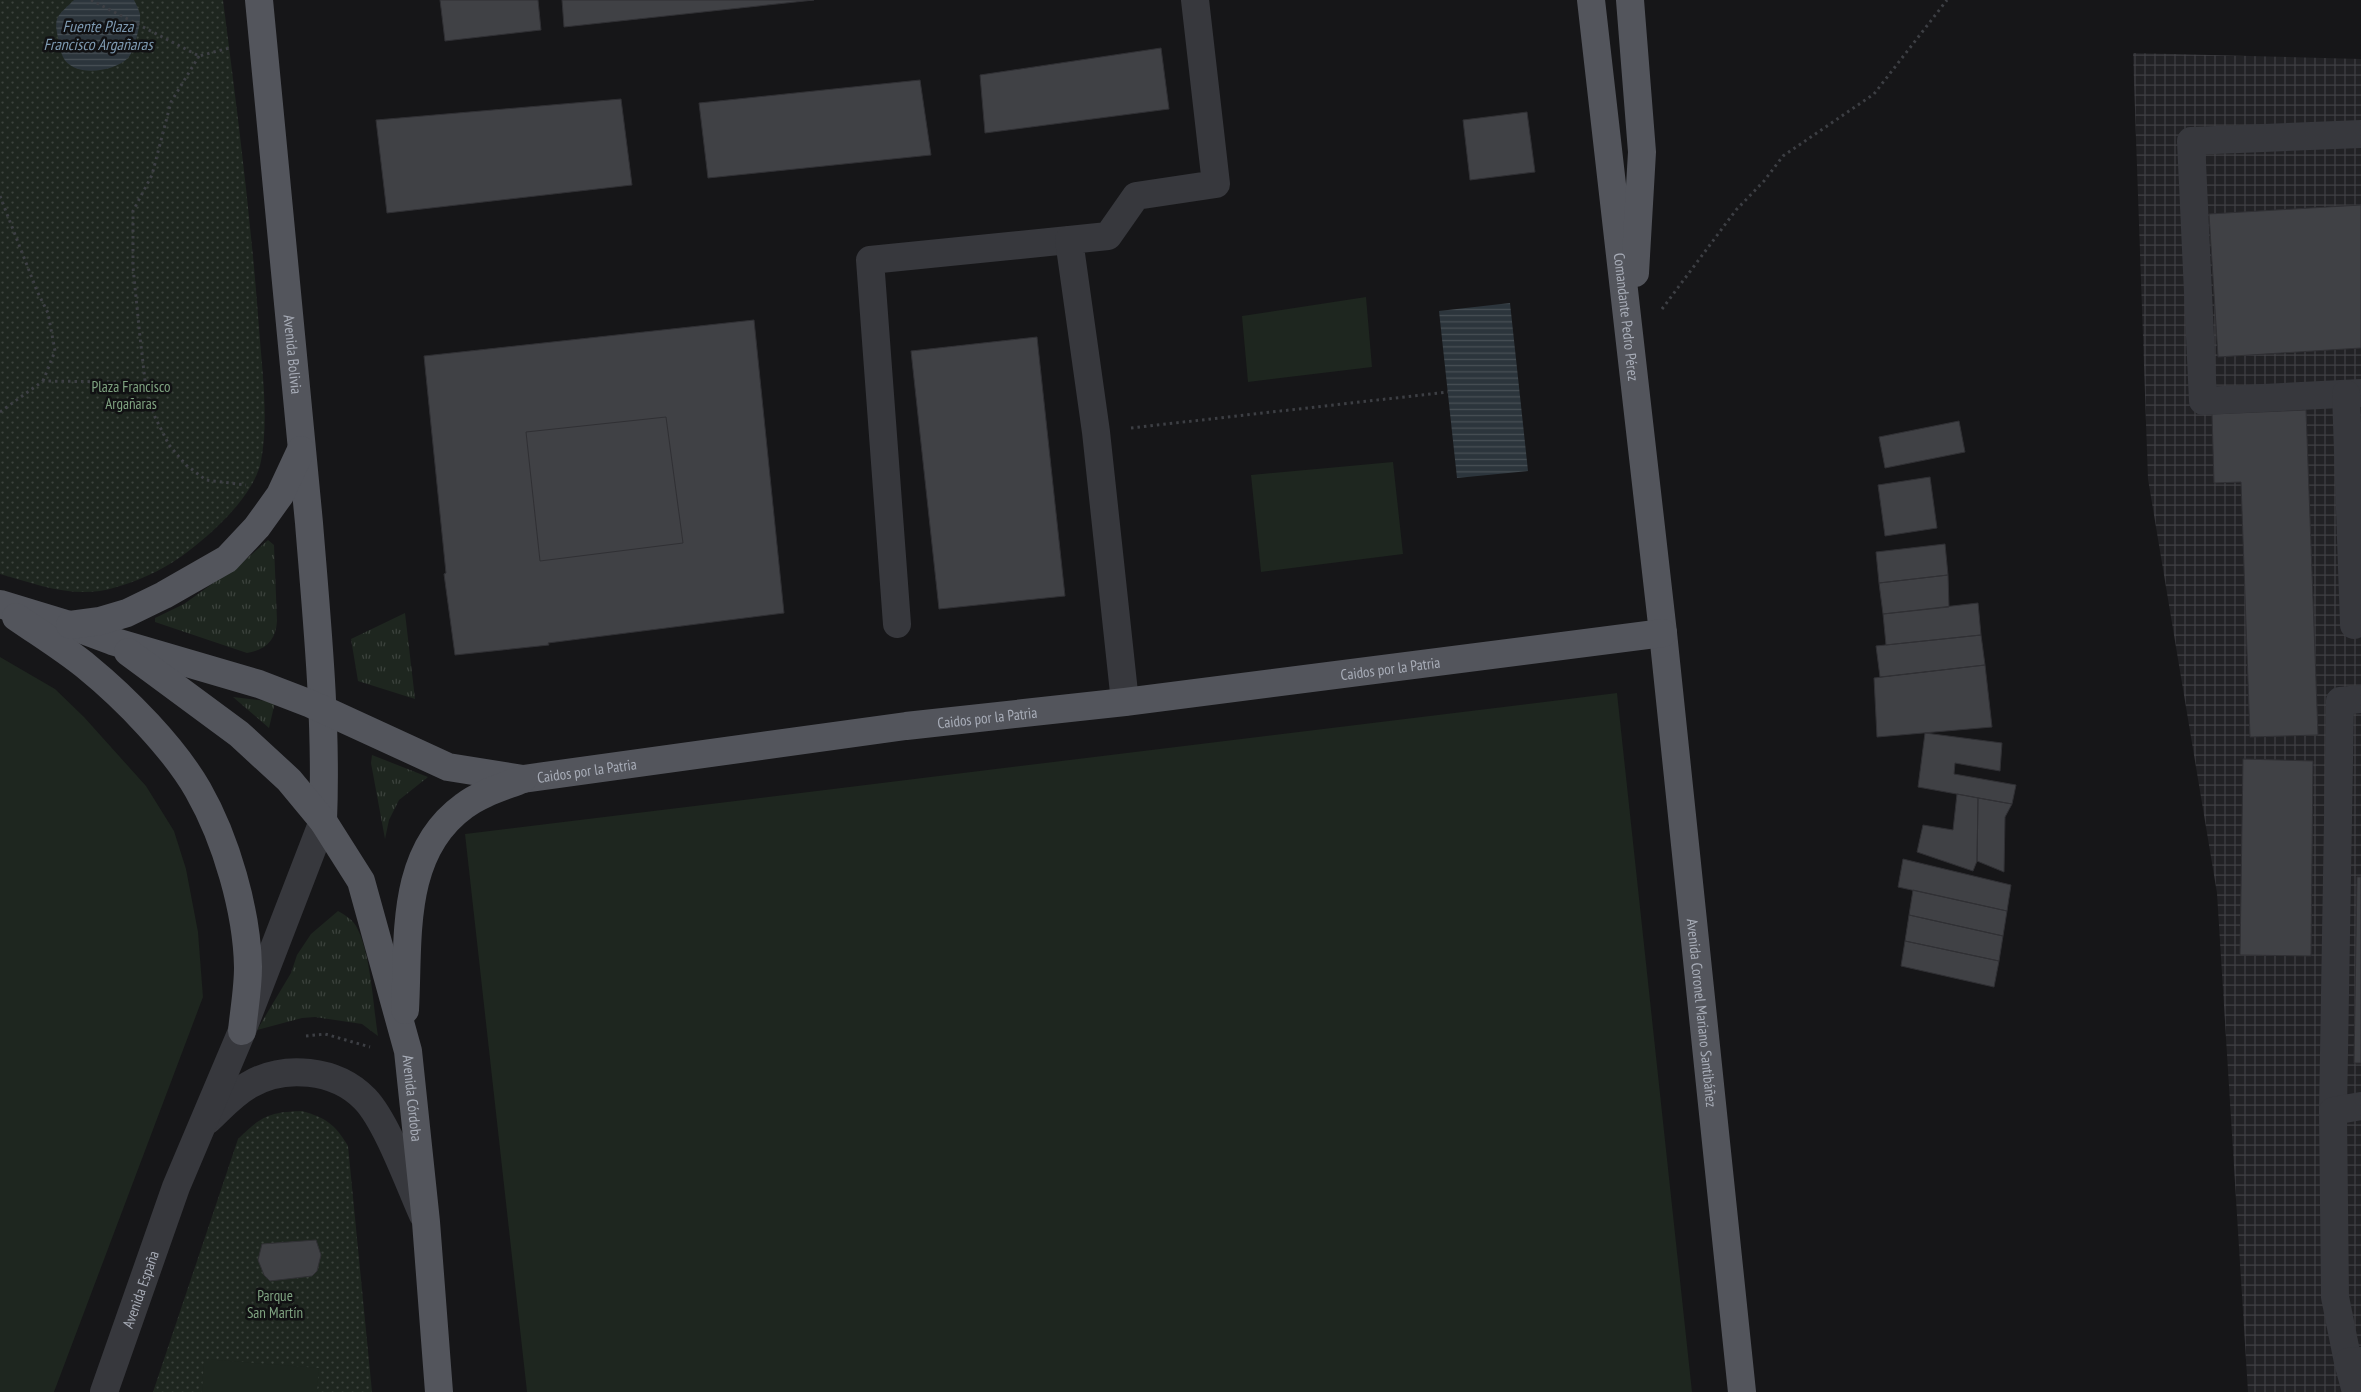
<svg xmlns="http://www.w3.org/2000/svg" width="2361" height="1392" font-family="'PT Sans Narrow',sans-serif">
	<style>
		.industrial { fill: url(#industrial-grid) }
		.grass { fill: url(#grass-tufts) }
		.park { fill: url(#park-dots) }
		.garden { fill: #1e261f }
		.water { fill: url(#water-rules) }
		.building { fill: #404145; stroke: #303034 }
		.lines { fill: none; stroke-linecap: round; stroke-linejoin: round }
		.path { stroke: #3d3f44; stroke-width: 3; stroke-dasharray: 2.5 4; stroke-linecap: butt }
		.minor { stroke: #37383d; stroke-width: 28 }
		.major { stroke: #53555c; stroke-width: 28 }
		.labels { text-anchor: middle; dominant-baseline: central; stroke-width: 5; stroke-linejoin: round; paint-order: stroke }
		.street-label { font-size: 15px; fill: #a8adb8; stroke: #111113 }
		.park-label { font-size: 15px; fill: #7fa381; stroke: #111113 }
		.water-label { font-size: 16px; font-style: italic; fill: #7f9bb3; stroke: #111113 }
	</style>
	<defs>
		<pattern id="industrial-grid" width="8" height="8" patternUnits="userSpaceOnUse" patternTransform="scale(1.25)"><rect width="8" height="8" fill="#222225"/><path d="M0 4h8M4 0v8" fill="none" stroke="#3f3f43"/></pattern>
		<pattern id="grass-tufts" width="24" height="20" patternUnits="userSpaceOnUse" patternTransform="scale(1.25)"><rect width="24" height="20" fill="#1e261f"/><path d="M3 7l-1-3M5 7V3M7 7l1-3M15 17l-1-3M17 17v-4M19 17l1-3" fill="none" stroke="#3c433d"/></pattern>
		<pattern id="park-dots" width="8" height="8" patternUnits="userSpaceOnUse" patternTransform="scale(1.25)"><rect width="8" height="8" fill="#1e261f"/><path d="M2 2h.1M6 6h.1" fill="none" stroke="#3c433d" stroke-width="1.8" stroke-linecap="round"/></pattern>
		<pattern id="water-rules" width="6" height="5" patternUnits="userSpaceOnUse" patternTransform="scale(1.25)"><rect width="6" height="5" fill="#2c353c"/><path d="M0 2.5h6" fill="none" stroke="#485056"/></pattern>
	</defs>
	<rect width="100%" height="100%" fill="#161618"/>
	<path class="industrial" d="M2133,53L2361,59V1392H2248L2217,893L2148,479Z"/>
	<path class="grass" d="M268,540L274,545L277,621C276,640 266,650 247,653L155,622V618L184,604L244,561Z
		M405,613L415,699L358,681L351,639Z
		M233,697L275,702L269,728Z
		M372,755L428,777L399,800L389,820L385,839L371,763Z
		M338,911C345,915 352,919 356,926C371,952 373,1006 378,1036L362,1024L315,1017L302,1018L257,1030L291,973L297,955L311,934Z"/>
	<path class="park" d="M0,0H223C237,109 251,218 259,328C262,369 269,420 261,461C254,498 204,542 173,562C153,575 123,587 100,591C66,596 32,583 0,574Z
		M302,1111C326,1118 335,1124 348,1146L372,1392H153L238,1139C261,1116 270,1112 302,1111Z"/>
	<path class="garden" d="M1366,297L1372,367L1248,382L1242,316Z
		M1393,462L1403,554L1261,572L1251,475Z
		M0,657L55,689L84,717L146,786L174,831L186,869L198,932L203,997L54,1392H0Z
		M1617,693L1692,1392H527L465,834Z
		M204,1359L319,1368L317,1392H202Z"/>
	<path class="water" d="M74,0H134C136,4 139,10 140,14C141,23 134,53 128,58C114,72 73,78 63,57C61,53 60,47 59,42C53,16 56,18 74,0Z
		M1510,303L1528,471L1457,478L1439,311Z"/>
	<path class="building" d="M440,0H538L541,30L445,41Z
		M562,0H814L564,27Z
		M1161,48L1169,109L985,133L980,75Z
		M920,80L931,155L708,178L699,103Z
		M621,99L632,185L387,213L376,120Z
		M1527,112L1535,172L1470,180L1463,120Z
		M2361,205V348L2218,357L2209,214Z
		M754,320L784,613L548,643L549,645L455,655L444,574L446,573L424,356Z
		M1037,337L1065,596L939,609L911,351Z
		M2306,410L2318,735L2250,737L2241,482L2214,483L2212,414Z
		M666,417L683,543L540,561L526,432Z
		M1959,421L1965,452L1885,468L1879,437Z
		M1930,477L1937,528L1885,536L1878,485Z
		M1945,544L1948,575L1879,583L1876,552Z
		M1948,575L1949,607L1883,614L1879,583Z
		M1978,603L1981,635L1886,645L1883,614Z
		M1981,635L1985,665L1880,677L1876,646Z
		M1985,665L1992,727L1877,737L1874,678Z
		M1925,733L2002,743L2000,771L1955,763L1954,774L2016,785L2012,804L1918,787Z
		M2243,759L2313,761L2311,956L2240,955Z
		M1957,794L1978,798L1977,861L1973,871L1917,852L1923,825L1953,830Z
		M1978,798L2012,804L2005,817L2004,872L1977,861Z
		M1903,859L2011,885L2007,911L1898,887Z
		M2357,877H2361V1063H2354Z
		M1913,890L2007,911L2003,936L1909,915Z
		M1909,915L2003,936L1999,961L1905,941Z
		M1905,941L1999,961L1994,987L1901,966Z
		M316,1240L321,1255L317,1271L312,1276L270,1281L264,1275L258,1260L262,1244Z"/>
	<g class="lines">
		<path class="path" d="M91,0L199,56L229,48
			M199,56L171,102L152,175L133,211V267L140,337L146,389L155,417L169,445L186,465L206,480L246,485
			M0,196L37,291L48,313L55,351L43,381
			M1662,309L1736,210L1764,181L1783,156L1874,94L1947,0
			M0,412L43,381L118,382L146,389
			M1131,428L1448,392
			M306,1036L325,1034L370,1047"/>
		<g class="minor">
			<path d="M2361,134L2191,141L2203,401L2361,393"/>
			<path d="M2346,394L2354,625"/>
			<path d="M897,624L870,260L1069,240"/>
			<path d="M1125,702L1096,432L1069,240L1108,236L1136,196L1216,184L1195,0"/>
			<path d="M2333,1111L2340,701L2361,699"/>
			<path d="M208,1120C221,1108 233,1094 249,1085C284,1064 336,1069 365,1099C387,1122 409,1184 423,1215"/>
			<path d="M2348,1362L2335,1297L2333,1111L2361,1106"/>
			<path id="s1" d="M104,1392L176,1187L242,1031L323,821"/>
			<path d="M2356,1392L2348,1362L2361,1361"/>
		</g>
		<g class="major">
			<path id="s2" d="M259,0C275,175 294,349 309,523C317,623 327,721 323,821"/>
			<path id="s3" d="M1591,0L1663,633L1742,1392"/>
			<path d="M1630,0L1642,152L1635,273"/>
			<path id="s4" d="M0,604L69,625L112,641L259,684L311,704L448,767L523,779L906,726L1125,702L1663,633"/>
			<path d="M16,617C39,633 65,649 87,667C125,698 174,748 198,790C226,839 247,911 248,967C248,989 244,1010 242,1031"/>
			<path d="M70,625L100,621L127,613L164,595L227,559L257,527L280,495L301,450"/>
			<path id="s5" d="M128,652L239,734L289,780L323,821L361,881L408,1051L426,1222L439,1392"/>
			<path d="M405,1010C409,939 399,853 464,806C481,793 503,787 523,779"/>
		</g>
	</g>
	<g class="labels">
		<g class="street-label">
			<text stroke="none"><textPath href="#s3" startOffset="319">Comandante Pedro Pérez</textPath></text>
			<text stroke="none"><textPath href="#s2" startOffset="356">Avenida Bolivia</textPath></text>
			<text stroke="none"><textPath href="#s4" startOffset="1428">Caidos por la Patria</textPath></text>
			<text stroke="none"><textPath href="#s4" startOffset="1022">Caidos por la Patria</textPath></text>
			<text stroke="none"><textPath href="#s4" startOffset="618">Caidos por la Patria</textPath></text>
			<text stroke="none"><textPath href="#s3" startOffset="1019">Avenida Coronel Mariano Santibáñez</textPath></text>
			<text stroke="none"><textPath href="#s5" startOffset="554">Avenida Córdoba</textPath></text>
			<text stroke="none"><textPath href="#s1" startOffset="109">Avenida España</textPath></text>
		</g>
		<g class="park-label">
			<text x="131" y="386">Plaza Francisco<tspan x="131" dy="17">Argañaras</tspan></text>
			<text x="275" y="1295">Parque<tspan x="275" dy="17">San Martín</tspan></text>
		</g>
		<g class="water-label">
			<text x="98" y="26">Fuente Plaza<tspan x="98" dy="18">Francisco Argañaras</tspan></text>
		</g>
	</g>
</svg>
